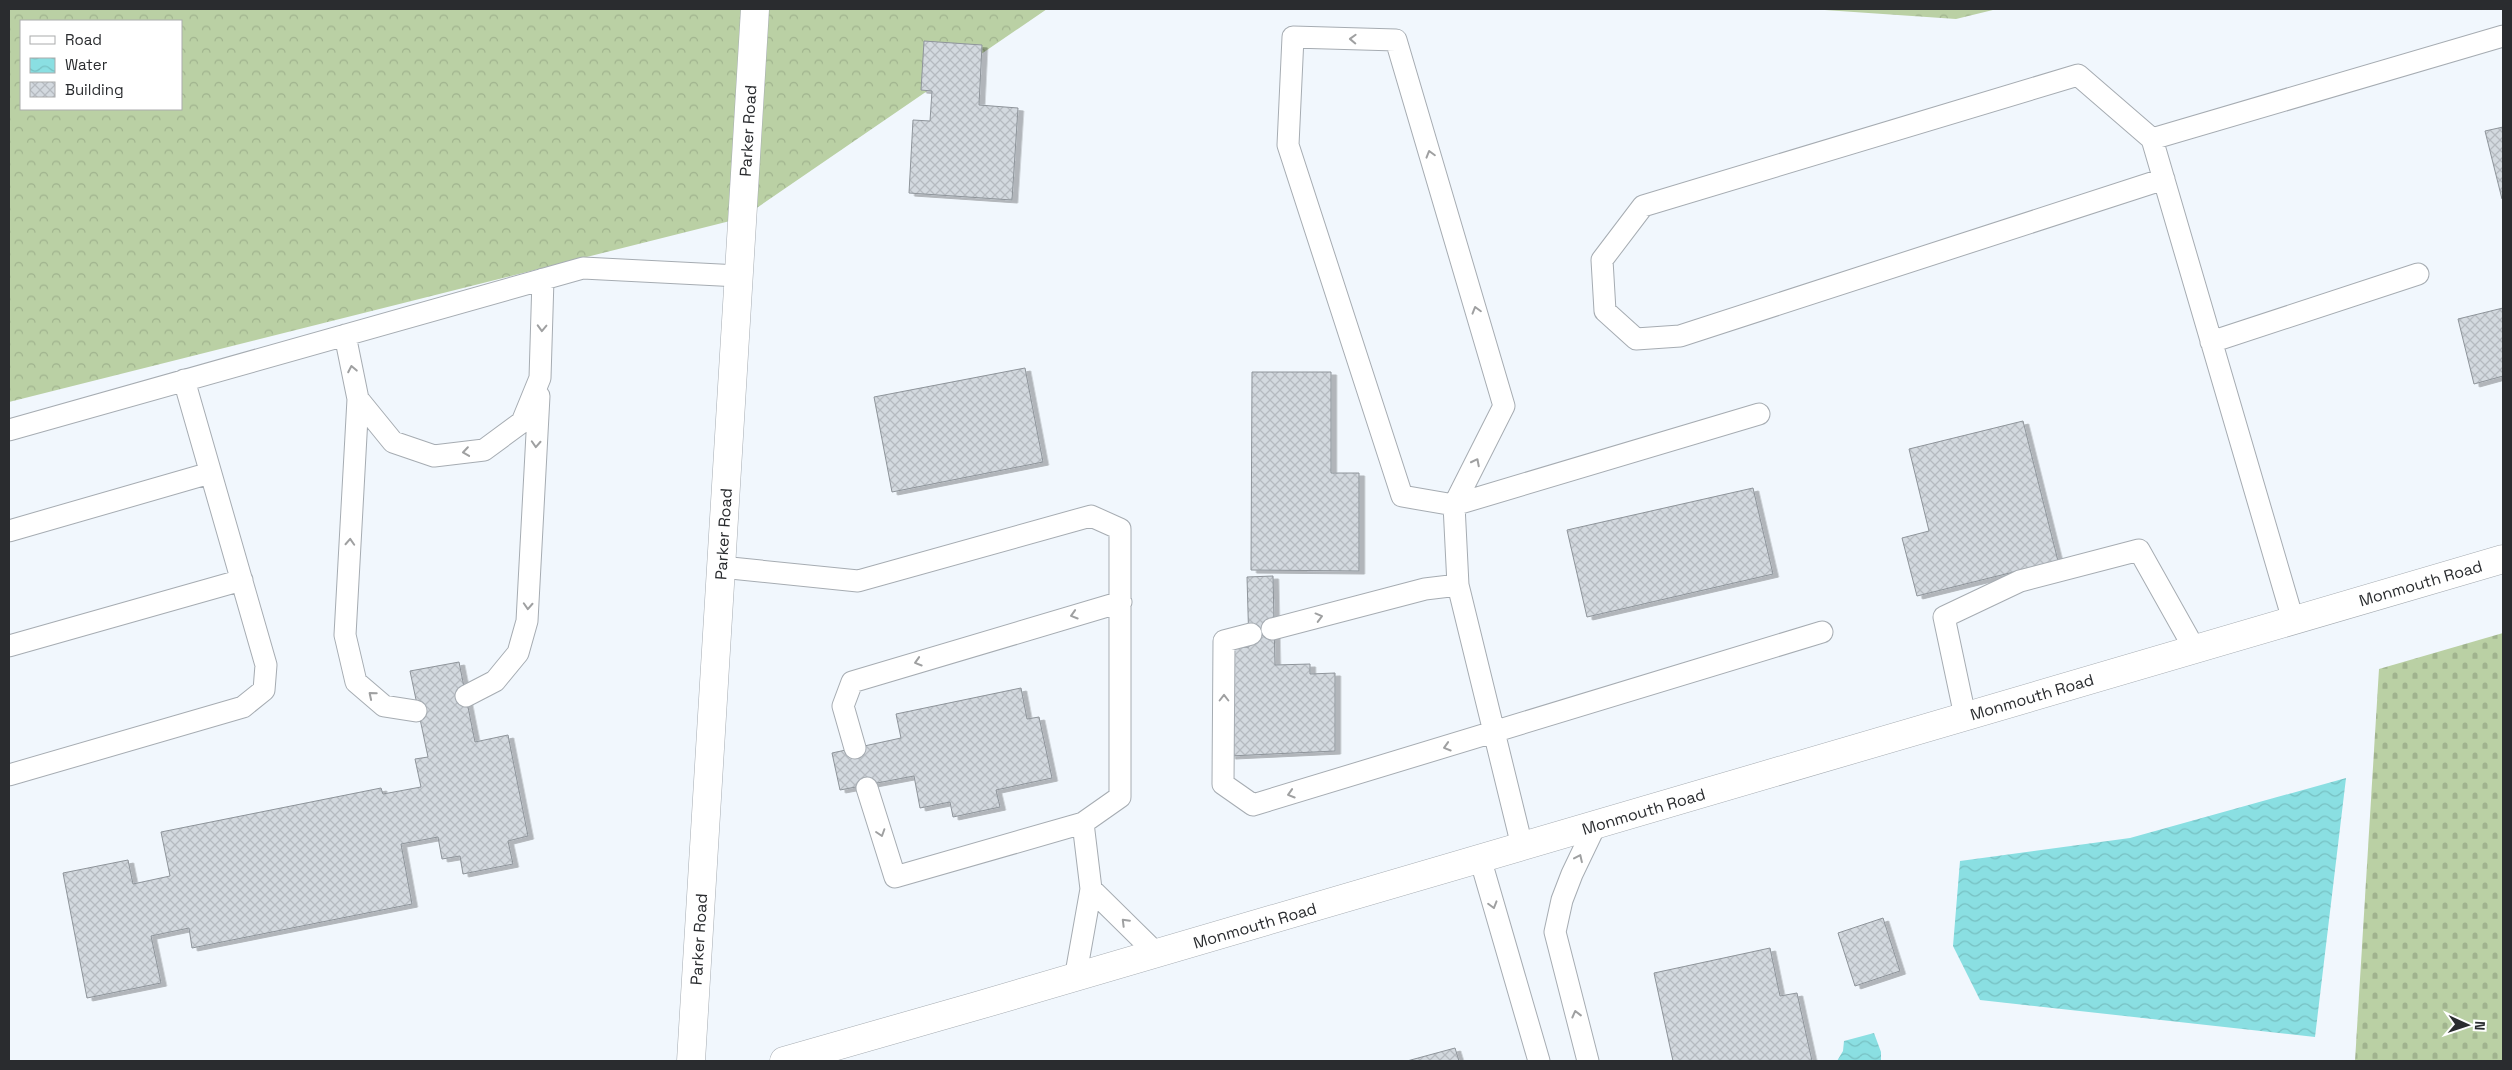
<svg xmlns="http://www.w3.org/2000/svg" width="2512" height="1070" font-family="'Space Grotesk',sans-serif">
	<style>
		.forest { fill: url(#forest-crowns); fill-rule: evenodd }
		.cemetery { fill: url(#cemetery-stones) }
		.water { fill: url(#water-waves) }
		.building { fill: url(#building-cross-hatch); stroke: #8e949a; filter: url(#shadow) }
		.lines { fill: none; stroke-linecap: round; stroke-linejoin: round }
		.lane-casing { stroke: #a6acb2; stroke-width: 23 }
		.secondary-casing { stroke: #a6acb2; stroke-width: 29 }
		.lane { stroke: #fff; stroke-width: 21 }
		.secondary { stroke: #fff; stroke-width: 28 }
		.oneway { stroke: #9fa0a1 }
		.labels { text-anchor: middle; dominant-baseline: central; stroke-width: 4; stroke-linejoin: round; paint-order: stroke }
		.street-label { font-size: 16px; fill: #2a2c2f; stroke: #fff }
	</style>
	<defs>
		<pattern id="forest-crowns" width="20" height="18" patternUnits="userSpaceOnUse" patternTransform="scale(1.25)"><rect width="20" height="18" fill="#bad0a4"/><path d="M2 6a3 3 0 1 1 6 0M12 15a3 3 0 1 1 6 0" fill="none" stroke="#a0b38e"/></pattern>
		<pattern id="cemetery-stones" width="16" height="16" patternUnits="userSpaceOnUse" patternTransform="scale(1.25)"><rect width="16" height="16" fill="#bad0a4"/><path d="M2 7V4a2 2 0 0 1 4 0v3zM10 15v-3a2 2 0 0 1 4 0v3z" fill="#a0b38e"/></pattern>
		<pattern id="water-waves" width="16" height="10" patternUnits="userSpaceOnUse" patternTransform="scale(1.25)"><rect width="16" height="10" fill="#8adfe2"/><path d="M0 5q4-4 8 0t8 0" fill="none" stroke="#77c0c2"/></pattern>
		<pattern id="building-cross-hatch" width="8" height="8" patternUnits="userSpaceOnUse" patternTransform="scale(1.25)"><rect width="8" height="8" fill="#d3d9df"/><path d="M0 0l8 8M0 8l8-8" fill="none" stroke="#b5bac0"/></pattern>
		<filter id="shadow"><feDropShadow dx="5.5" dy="3" stdDeviation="0" flood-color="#0004"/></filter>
	</defs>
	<rect width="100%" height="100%" fill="#f1f7fd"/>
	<path class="forest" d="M9,9H1047L742,218L9,402ZM21,21H181V109H21Z
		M1810,9H1997L1956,19Z"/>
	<path class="cemetery" d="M2503,633V1061H2355L2379,669Z"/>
	<path class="water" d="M2346,778L2315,1037L1980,1000L1953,946L1960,861L2130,838Z
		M1874,1033L1881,1052V1061H1837L1843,1051L1844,1041Z"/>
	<path class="building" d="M924,41L982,45L979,105L1018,108L1012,200L909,193L913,120L930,121L932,91L921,90Z
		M2503,127V198L2502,199L2485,131Z
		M2503,308V376L2474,384L2458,319Z
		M1025,368L1043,462L892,492L874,397Z
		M1252,372H1331V473H1359V571L1251,570Z
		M2023,421L2058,561L1917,596L1902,538L1929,531L1909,449Z
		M1753,488L1773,574L1587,617L1567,530Z
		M1273,576L1275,665L1310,664V674L1335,673V751L1230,756L1227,648L1249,647L1247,577Z
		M459,662L475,742L508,735L528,836L508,841L513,864L463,874L460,856L442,859L438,837L401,844L412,904L192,948L189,928L151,936L161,983L87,998L63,873L128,860L133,884L170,876L161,832L381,788L383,794L421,787L415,759L428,757L410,671Z
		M1021,688L1027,719L1039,717L1052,778L996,790L1000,807L953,817L950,802L920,808L914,776L840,790L832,753L901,738L896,714Z
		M1883,918L1900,971L1855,986L1838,933Z
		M1770,948L1780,996L1797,993L1812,1061H1673L1654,973Z
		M1455,1048L1459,1061H1407Z"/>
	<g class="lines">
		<defs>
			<path id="lane" d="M2152,139L2078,75L1643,206L1602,260L1605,311L1636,339L1680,336L2164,179
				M345,335L358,399L393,442L434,456L484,450L522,422L540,378L543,279
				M2211,342L2418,274
				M358,399L345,635L356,682L384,706L416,711
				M9,430L583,268L739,276
				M9,531L210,473
				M721,567L858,581L1091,516L1120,529V797L1083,823L1091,889L1075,979
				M2293,620L2152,139L2503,36
				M1272,629L1425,589L1458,585
				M1251,634L1224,641L1223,784L1253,805L1822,632
				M9,646L242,580
				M466,696L495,681L518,653L527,621L539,396
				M1965,716L1944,617L2020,581L2139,550L2194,648
				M855,748L843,706L852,682L1121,602
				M9,775L243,707L264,690L266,665L184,380
				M867,788L895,877L1083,823
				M1522,846L1458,585L1454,505L1504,406L1396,40L1293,37L1288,145L1402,496L1454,505L1759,414
				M1480,858L1539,1061
				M1091,889L1158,955
				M1588,1061L1555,932L1562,900L1572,874L1595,826"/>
			<g id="secondary">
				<path id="s1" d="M691,1061L755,9"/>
				<path id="s2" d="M784,1061C1358,898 1929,725 2503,559"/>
			</g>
		</defs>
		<use href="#lane" class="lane-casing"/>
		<use href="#secondary" class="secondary-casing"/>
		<use href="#lane" class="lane"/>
		<use href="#secondary" class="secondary"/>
	</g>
	<defs><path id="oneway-chevron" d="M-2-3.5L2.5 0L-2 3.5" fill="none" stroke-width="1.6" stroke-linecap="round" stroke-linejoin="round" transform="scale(1.25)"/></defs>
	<g class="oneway">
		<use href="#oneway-chevron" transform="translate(1353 39) rotate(-178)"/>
		<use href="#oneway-chevron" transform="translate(1430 154) rotate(-106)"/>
		<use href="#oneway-chevron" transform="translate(1476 310) rotate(-106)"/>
		<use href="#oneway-chevron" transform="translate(542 328) rotate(92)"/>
		<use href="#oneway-chevron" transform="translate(352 369) rotate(-101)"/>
		<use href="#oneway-chevron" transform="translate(536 444) rotate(93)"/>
		<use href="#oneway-chevron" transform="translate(466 452) rotate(172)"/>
		<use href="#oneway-chevron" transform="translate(1476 462) rotate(-63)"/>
		<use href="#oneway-chevron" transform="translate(350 542) rotate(-87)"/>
		<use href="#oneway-chevron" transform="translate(528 606) rotate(93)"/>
		<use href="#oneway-chevron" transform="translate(1074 615) rotate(163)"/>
		<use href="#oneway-chevron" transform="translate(1319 617) rotate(-15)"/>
		<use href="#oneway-chevron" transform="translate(918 662) rotate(163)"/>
		<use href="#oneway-chevron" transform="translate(372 695) rotate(-140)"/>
		<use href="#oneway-chevron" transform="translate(1224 698) rotate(-90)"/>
		<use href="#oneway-chevron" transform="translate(1447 747) rotate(163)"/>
		<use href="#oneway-chevron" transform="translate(1291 794) rotate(163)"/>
		<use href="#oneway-chevron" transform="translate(881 833) rotate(72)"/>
		<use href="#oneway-chevron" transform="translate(1579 858) rotate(-65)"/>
		<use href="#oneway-chevron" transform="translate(1493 905) rotate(74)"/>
		<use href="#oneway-chevron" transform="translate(1125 922) rotate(-135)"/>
		<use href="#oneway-chevron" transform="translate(1576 1014) rotate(-104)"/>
	</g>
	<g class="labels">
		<g class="street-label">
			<text stroke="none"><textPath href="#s1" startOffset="932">Parker Road</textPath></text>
			<text stroke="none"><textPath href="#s1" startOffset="528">Parker Road</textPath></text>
			<text stroke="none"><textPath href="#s2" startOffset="1705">Monmouth Road</textPath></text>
			<text stroke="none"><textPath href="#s2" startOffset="1300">Monmouth Road</textPath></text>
			<text stroke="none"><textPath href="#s2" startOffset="895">Monmouth Road</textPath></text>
			<text stroke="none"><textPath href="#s2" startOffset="490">Monmouth Road</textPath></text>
			<text stroke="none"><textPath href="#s1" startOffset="122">Parker Road</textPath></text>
		</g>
	</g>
	<rect width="2512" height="1070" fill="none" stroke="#2a2c2f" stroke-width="20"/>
	<rect x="20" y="20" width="162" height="90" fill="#ffffff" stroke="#aaabac"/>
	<rect x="30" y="36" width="25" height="8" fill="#ffffff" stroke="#aaabac"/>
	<text x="65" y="45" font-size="15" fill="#2a2c2f">Road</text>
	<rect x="30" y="58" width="25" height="15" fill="url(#water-waves)" stroke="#aaabac"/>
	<text x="65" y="70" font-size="15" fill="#2a2c2f">Water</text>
	<rect x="30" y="82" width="25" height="15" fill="url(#building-cross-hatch)" stroke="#aaabac"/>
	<text x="65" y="95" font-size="15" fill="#2a2c2f">Building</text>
	<g transform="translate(2467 1025) rotate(93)" stroke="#ffffff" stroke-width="4" paint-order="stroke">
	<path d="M0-4L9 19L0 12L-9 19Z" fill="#2a2c2f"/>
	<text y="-8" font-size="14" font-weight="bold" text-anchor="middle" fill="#2a2c2f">N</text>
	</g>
</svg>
